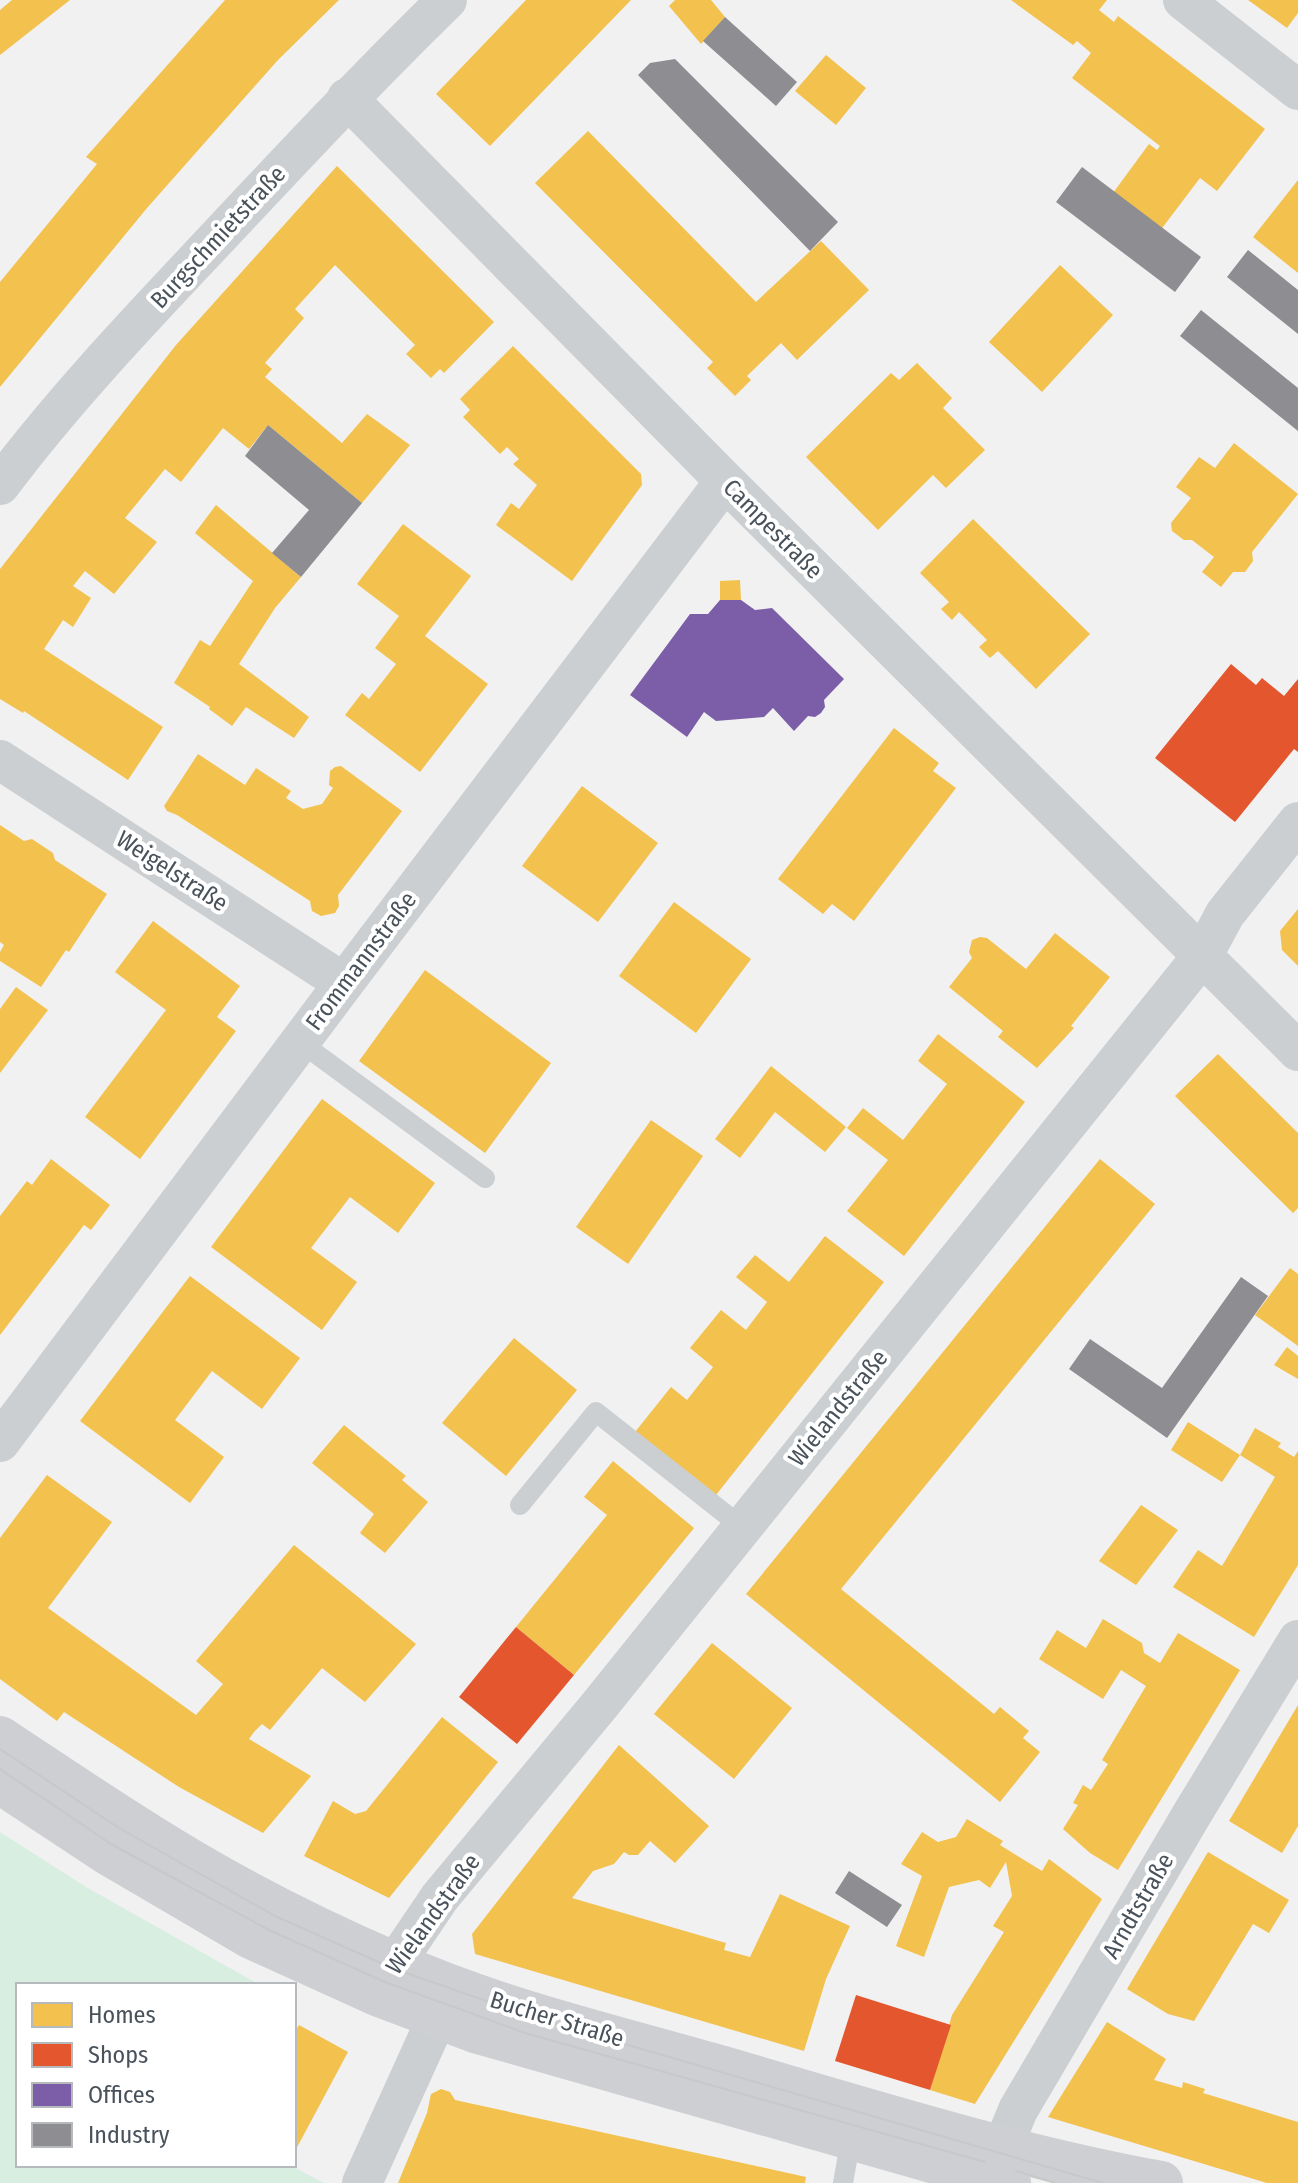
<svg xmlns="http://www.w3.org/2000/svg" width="1298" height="2183" font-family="'Fira Sans Condensed',sans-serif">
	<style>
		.green { fill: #d7eee1 }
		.homes { fill: #f2c14e }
		.shops { fill: #e4572e }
		.offices { fill: #7b5ea7 }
		.industry { fill: #8d8d92 }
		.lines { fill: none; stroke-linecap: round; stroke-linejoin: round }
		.lane { stroke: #cccfd1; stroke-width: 20 }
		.street { stroke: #cccfd1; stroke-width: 40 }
		.secondary { stroke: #cdcfd2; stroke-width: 44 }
		.tram { stroke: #c6c8ca; stroke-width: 2 }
		.labels { text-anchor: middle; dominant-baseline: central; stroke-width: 8; stroke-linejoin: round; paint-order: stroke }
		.street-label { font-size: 24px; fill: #49525b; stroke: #fff }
	</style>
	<rect width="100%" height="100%" fill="#f1f1f1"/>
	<path class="green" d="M0,1832L86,1887L260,1985H18V2165H290L324,2183H0Z"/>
	<path class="homes" d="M12,0H70L0,55V10Z
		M225,0H339L278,60L147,208L0,387V282L97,164L86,157Z
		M526,0H631L490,146L436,94Z
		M675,0H711L725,17L701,44L669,6Z
		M1011,0H1107L1099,10L1114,22L1118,16L1265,129L1217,191L1200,178L1147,248L1099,212L1149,144L1157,150L1160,146L1072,78L1091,53L1077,41L1073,45Z
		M1248,0H1298V13L1287,28Z
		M826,55L866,88L836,125L795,91Z
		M588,131L756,302L821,241L869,290L797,360L781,343L747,376L751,380L735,396L707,368L713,362L535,183Z
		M337,166L494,322L444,373L440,369L431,378L406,354L415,345L335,265L295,309L304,318L265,363L272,369L265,377L342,443L367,414L410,445L362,503L268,425L249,449L223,428L181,482L165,469L125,518L157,542L114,594L85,571L73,586L91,598L73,627L63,620L44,649L163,727L128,780L24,711L23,713L0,699V569L176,345Z
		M1298,180V273L1253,237Z
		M1060,265L1113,315L1042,392L989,342Z
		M513,346L641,474L642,485L572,581L496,525L511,503L519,509L537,485L513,464L519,459L507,447L500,454L463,417L470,410L460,399Z
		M917,363L952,398L943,408L985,450L946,488L933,475L878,530L806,457L891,373L899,380Z
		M1234,443L1298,494L1252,552L1253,561L1245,572H1233L1221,587L1202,572L1214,557L1192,540H1184L1172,531L1171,523L1191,498L1176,487L1199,457L1215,468Z
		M216,505L301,577L275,608L239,664L309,717L294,738L246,707L232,726L209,709L210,707L174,683L200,640L210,646L253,581L195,533Z
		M973,519L1090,634L1036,689L998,651L990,658L979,647L987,640L959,612L952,620L941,609L949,602L920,573Z
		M403,524L471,576L425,636L488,684L420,772L345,715L362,693L369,699L396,664L375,648L399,616L357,584Z
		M740,580L741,600H720V581Z
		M894,728L939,763L933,771L956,788L854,921L832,904L823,914L778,879Z
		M198,754L245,785L256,768L291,791L286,798L303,809L322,804L333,788L329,785L330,771L335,767L341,766L402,811L338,895L339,906L335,913L321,916L312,911L310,901L177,815L167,811L164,806Z
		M582,786L658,843L598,922L522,866Z
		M0,825L24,841L32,839L53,853L55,860L107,894L69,952L66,950L41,987L0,961V952L4,945L0,942Z
		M674,902L751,959L696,1033L619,976Z
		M1298,909V966L1282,950L1280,931Z
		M153,921L240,986L217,1017L236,1031L140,1159L85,1117L166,1010L115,972Z
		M1055,933L1110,977L1071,1026L1074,1028L1037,1068L998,1037L1003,1031L949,987L972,958L969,952L972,940L980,937L987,938L1026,969Z
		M425,970L551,1063L485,1153L359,1061Z
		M16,987L48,1010L0,1073V1009Z
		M938,1034L1025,1102L904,1256L847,1211L888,1160L847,1128L863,1108L903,1140L947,1084L918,1061Z
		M1218,1054L1298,1133V1208L1293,1213L1175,1096Z
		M771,1066L846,1127L825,1152L775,1112L740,1158L715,1139Z
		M322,1099L435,1183L398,1233L350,1197L311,1248L357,1282L322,1330L211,1247Z
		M651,1120L703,1156L628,1264L576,1227Z
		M51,1159L110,1205L91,1230L84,1225L0,1335V1216L27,1181L32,1185Z
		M1100,1159L1155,1204L841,1589L994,1714L1000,1707L1029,1731L1023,1738L1040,1752L1000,1802L746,1594Z
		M825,1236L884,1282L716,1495L635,1432L671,1387L687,1400L713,1367L690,1348L721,1310L746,1330L767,1302L736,1277L755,1255L789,1282Z
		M1290,1268L1298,1274V1346L1255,1315Z
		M190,1276L300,1358L262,1409L212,1371L175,1420L224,1457L190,1503L80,1421Z
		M514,1338L577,1390L506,1476L442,1423Z
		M1287,1347L1298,1356V1379L1274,1365Z
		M1188,1422L1240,1455L1255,1428L1281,1443L1278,1447L1294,1457L1298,1451V1565L1254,1637L1173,1587L1198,1550L1222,1566L1275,1477L1240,1455L1222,1482L1171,1450Z
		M344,1425L406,1476L402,1480L428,1502L385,1553L360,1533L374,1514L312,1463Z
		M613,1461L694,1528L574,1675L516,1627L607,1515L584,1497Z
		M47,1475L112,1522L48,1608L196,1715L223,1684L196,1661L294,1545L416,1644L365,1702L322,1668L270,1730L262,1724L254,1732L249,1739L311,1776L263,1833L179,1787L64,1712L57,1721L0,1679V1538Z
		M1141,1505L1178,1530L1136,1585L1099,1561Z
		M1103,1619L1142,1643L1144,1653L1160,1663L1178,1633L1240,1670L1118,1870L1090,1853L1063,1829L1078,1805L1073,1803L1083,1785L1091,1790L1108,1764L1102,1760L1146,1686L1121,1670L1103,1699L1039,1659L1057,1630L1086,1648Z
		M712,1643L792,1708L734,1779L654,1714Z
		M1298,1705V1826L1282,1853L1229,1821Z
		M442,1717L498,1762L389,1898L304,1856L333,1801L355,1814L366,1811Z
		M619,1745L709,1826L675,1863L650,1841L638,1855H629L624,1852L614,1864L593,1871L572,1898L726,1943L724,1950L750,1957L780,1894L850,1926L826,1979L804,2051L475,1954L472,1934Z
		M967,1819L1003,1841L1000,1845L1042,1871L1049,1859L1102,1899L975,2104L930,2090L952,2015L1004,1932L993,1926L1012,1896L1006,1862L990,1888L979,1880L949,1887L924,1957L896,1946L922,1876L901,1864L922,1832L938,1842L956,1837Z
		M1208,1852L1289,1900L1269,1933L1253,1924L1194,2021L1168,2014L1127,1989Z
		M1107,2022L1166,2059L1154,2080L1182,2088L1183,2082L1205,2089L1203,2093L1298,2122V2183H1267L1048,2117Z
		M299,2025L348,2052L294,2153V2034Z
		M441,2089L450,2092L455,2100L806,2177L805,2183H398L427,2113L431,2094Z"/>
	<path class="shops" d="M1231,664L1256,685L1262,678L1284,696L1298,679V752L1294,749L1235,822L1155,758Z
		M516,1627L574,1675L517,1744L459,1697Z
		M856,1995L951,2025L930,2090L835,2061Z"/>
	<path class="offices" d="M720,600H741L755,610L772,608L844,679L824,700L825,707L821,713L815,717L808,716L794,731L773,708L764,717L716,721L704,712L687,737L630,695L690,614H708Z"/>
	<path class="industry" d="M725,17L797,82L776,106L703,41Z
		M675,59L838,222L810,251L638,75L650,63Z
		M1082,167L1201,257L1175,292L1056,202Z
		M1248,250L1298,290V334L1227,277Z
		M1201,310L1298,388V431L1180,336Z
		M268,425L362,503L301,577L272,553L309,510L245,456Z
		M1241,1277L1268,1296L1167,1438L1069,1369L1090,1339L1162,1388Z
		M849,1871L902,1905L887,1927L835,1893Z"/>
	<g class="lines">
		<path class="lane" d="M300,1042L485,1178
			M520,1505L596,1412L742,1527
			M843,2183L851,2138"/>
		<path class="street" d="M1183,0L1298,90
			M347,98L725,481L1298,1051
			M0,485C66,397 142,318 218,237C293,157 368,77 447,0
			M0,760L344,983
			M0,1442L344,983L725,481
			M381,1992L392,1968L440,1897L598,1707L1203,955L1225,914L1298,822
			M990,2178L1018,2110L1192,1814L1298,1640
			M362,2183L450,1989"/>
		<path class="secondary" d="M0,1738C65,1781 129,1825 196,1864C259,1901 326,1934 393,1963C498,2010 612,2036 723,2068C867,2110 1013,2156 1161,2183
			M0,1782L106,1852L251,1937L379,1995L475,2031L1009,2183"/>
		<path class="tram" d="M0,1749L119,1828L275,1916L392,1968L535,2018L1103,2183
			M0,1769L111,1844L269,1930L385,1982L525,2033L985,2162
			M1016,2171L1055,2183"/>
	</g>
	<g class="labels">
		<g class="street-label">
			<text transform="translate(218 237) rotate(-47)">Burgschmietstraße</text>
			<text transform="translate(773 529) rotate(45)">Campestraße</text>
			<text transform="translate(172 871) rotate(33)">Weigelstraße</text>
			<text transform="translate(361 961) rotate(-53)">Frommannstraße</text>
			<text transform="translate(838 1408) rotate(-51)">Wielandstraße</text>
			<text transform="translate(1138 1906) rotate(-60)">Arndtstraße</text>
			<text transform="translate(433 1914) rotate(-54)">Wielandstraße</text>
			<text transform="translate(557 2019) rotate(17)">Bucher Straße</text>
		</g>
	</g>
	<rect x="16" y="1983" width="280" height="184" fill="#ffffff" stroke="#b6babd" stroke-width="2"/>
	<rect x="32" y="2003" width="40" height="24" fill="#f2c14e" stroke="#b6babd" stroke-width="2"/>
	<text x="88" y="2023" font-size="24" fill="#49525b">Homes</text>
	<rect x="32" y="2043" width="40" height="24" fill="#e4572e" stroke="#b6babd" stroke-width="2"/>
	<text x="88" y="2063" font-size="24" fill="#49525b">Shops</text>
	<rect x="32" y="2083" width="40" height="24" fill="#7b5ea7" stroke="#b6babd" stroke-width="2"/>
	<text x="88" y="2103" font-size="24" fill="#49525b">Offices</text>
	<rect x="32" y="2123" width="40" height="24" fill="#8d8d92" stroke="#b6babd" stroke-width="2"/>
	<text x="88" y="2143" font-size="24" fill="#49525b">Industry</text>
</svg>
